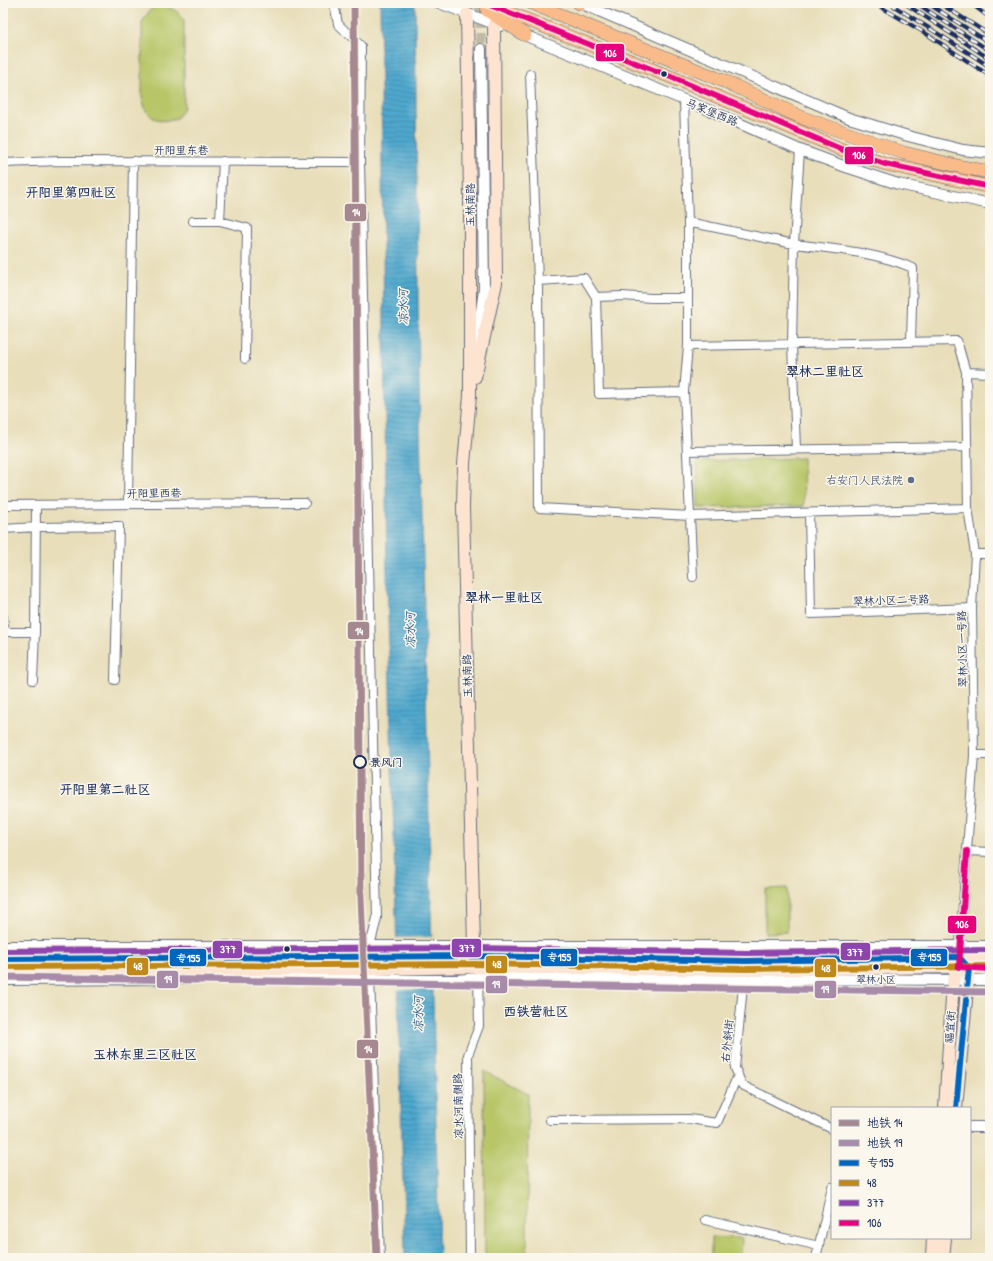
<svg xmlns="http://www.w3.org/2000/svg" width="993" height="1261" font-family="'Patrick Hand','LXGW WenKai TC',sans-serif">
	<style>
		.park { fill: #b8c668; stroke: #6a7a63 }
		.water { fill: url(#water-rules); stroke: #356c96 }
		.pier { fill: #e8deba }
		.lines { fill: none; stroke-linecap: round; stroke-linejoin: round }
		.tertiary-tunnel { stroke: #bfbba8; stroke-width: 10; stroke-dasharray: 10 5; stroke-linecap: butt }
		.minor-casing { stroke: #636c7e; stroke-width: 10 }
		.tertiary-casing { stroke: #636c7e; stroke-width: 12 }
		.secondary-casing { stroke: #636c7e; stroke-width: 14 }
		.primary-casing { stroke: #636c7e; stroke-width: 14 }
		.minor { stroke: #fff; stroke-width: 8 }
		.tertiary { stroke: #fff; stroke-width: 10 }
		.secondary { stroke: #fde4d1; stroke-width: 12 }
		.primary { stroke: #fabb8b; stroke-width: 13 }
		.rail-casing { stroke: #1b2f5e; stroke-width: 4 }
		.rail { stroke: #fbf7ec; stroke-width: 2.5; stroke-dasharray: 8; stroke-linecap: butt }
		.bus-1-casing { stroke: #fbf7ec; stroke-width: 9 }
		.bus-2-casing { stroke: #fbf7ec; stroke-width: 9 }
		.bus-3-casing { stroke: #fbf7ec; stroke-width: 9 }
		.bus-4-casing { stroke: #fbf7ec; stroke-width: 9 }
		.bus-1 { stroke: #0065bd; stroke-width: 6 }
		.bus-2 { stroke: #c08818; stroke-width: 6 }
		.bus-3 { stroke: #8e44ad; stroke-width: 6 }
		.bus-4 { stroke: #e5007d; stroke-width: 6 }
		.metro-1-casing { stroke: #fbf7ec; stroke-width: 10 }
		.metro-2-casing { stroke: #fbf7ec; stroke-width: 10 }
		.metro-1 { stroke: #a68990; stroke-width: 7 }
		.metro-2 { stroke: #a78ba8; stroke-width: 7 }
		.bus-dot { fill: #1b2f5e; stroke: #fbf7ec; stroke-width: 1.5 }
		.service-dot { fill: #5c6f8a; stroke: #fbf7ec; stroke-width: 1.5 }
		.stop-dot { fill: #fbf7ec; stroke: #1b2f5e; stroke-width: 2 }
		.labels { text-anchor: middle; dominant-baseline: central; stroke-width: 3; stroke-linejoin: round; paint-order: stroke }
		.bus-label { font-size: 10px; fill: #1b2f5e; stroke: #fbf7ec }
		.street-label { font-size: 11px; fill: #1b2f5e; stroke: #fbf7ec }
		.service-label { font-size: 11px; fill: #4e5e75; stroke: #fbf7ec; text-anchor: end }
		.stop-label { font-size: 11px; font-weight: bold; fill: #1b2f5e; stroke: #fbf7ec; text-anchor: start }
		.water-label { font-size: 12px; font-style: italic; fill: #2d5985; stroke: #fbf7ec }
		.quarter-label { font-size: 13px; font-weight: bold; fill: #1b2f5e; stroke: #fbf7ec }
		.line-badge { stroke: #fbf7ec; stroke-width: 1.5 }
		.badge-label { font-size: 11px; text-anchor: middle; font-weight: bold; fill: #fff }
	</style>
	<defs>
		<pattern id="water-rules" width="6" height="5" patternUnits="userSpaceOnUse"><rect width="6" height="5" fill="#4fa8cd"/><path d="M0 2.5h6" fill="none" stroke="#4189aa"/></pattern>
	</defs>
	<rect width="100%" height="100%" fill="#fbf7ec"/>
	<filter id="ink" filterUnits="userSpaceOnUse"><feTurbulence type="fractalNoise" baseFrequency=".025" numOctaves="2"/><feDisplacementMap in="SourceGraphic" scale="8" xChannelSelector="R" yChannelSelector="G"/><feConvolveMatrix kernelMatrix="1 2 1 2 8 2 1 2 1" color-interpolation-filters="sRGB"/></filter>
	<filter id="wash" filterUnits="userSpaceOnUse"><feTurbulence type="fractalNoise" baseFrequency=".012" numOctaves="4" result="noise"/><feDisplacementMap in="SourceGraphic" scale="16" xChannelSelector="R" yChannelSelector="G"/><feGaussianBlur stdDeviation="0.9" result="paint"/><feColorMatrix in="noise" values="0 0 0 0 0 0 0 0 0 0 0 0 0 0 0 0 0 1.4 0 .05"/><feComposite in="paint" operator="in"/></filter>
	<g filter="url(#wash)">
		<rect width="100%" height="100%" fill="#e8deba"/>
		<path class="park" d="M160,5C171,8 179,10 184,20V108L177,118L164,121L153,118L146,111L142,98V22L150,10Z
			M803,458L804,506L698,508L697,461Z
			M787,888V932L765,933V889Z
			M484,1071L528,1094L527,1258H485Z
			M711,1237L742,1238L741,1258H711Z"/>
		<path class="water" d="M380,3H415L419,381L439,1258H405L387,578Z"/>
		<path class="pier" d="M433,937L435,989L396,990L395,938Z"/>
	</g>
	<g filter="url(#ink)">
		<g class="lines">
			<path class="tertiary-tunnel" d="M480,3L481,49"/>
			<defs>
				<path id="minor" d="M334,3L338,24L361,46L360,162L377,918L370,946
					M530,74L538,281L539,508L691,516L968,508
					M684,101L688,222V346L684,392L693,577
					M3,163L61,161L360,162
					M193,221H220L247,228L245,359
					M220,221L223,161
					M688,222L794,244L800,150
					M538,281L584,278L596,297L599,394L684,392
					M596,297L622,296L651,298H688
					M688,346L957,341L966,372L968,508L975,554L972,608L974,755L959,957
					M966,372L990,373
					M796,449L792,344L794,244C834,249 875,252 913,268L911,342
					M688,451L967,447
					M128,504L133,161
					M3,505L305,503
					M809,513L811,614L972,608
					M3,529L37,527L119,526L115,680
					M975,554H990
					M3,617L5,632H35L33,680
					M35,632L36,505
					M974,755H990
					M967,851L990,852
					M747,946L735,1068L742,1085L832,1129
					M370,978L380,1258
					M550,1120L689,1119L717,1123L738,1075
					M705,1220L819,1246
					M470,1258L468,1055L479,1026L478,973
					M816,1258L832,1187"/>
				<path id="tertiary" d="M439,3L500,26
					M580,3L849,118L908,136L963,150L990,153
					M519,33L716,113L800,150L846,167L898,184L990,204
					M476,350L484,289L481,49
					M3,946H990
					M3,980L370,978L379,980H456L478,978L990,980
					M970,1127H990"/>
				<path id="secondary" d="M467,14L470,196V396L464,464L463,507L474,946L476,956
					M475,377L496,283L494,24
					M3,959L476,956L746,961L990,958
					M3,970L379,969L477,967L745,970L959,967L990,969
					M945,1108L953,981L959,967V960
					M956,1108L969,968L964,963
					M932,1258L933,1238
					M943,1258L945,1238"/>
				<path id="primary" d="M485,3L671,77L843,150L885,164L990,187
					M531,3L726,82L803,118L904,153L962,167L990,172
					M579,3H581
					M487,10L525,35"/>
			</defs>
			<use href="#minor" class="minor-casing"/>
			<use href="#tertiary" class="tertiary-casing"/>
			<use href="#secondary" class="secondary-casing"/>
			<use href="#primary" class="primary-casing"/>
			<use href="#minor" class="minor"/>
			<use href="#tertiary" class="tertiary"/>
			<use href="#secondary" class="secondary"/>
			<use href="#primary" class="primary"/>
			<defs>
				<path id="rail" d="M874,3L925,33L990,76
					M889,3L972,55L990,67
					M904,3L990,59
					M916,3L990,51
					M927,3L990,43
					M939,3L990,35
					M970,3L990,18"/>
			</defs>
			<use href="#rail" class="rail-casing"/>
			<use href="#rail" class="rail"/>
			<defs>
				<path id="bus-1" d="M3,959L476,956L746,961L959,957L969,968L956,1108"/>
				<path id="bus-2" d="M3,967L476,964L746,969L990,966"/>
				<path id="bus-3" d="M3,951L476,948L746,953L990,950"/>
				<path id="bus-4" d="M485,3L671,77L843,150L885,164L990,187
					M967,851L959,967L990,969"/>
			</defs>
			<use href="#bus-1" class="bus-1-casing"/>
			<use href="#bus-2" class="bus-2-casing"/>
			<use href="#bus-3" class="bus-3-casing"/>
			<use href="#bus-4" class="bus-4-casing"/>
			<use href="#bus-1" class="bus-1"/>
			<use href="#bus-2" class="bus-2"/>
			<use href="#bus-3" class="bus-3"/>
			<use href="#bus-4" class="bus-4"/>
			<defs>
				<path id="metro-1" d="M354,3L361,898L377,1258"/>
				<path id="metro-2" d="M3,977L990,992"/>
			</defs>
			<use href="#metro-1" class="metro-1-casing"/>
			<use href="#metro-2" class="metro-2-casing"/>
			<use href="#metro-1" class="metro-1"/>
			<use href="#metro-2" class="metro-2"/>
		</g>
	</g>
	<g class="bus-dot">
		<circle cx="664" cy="74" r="3.5"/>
		<circle cx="287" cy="949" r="3.5"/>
		<circle cx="876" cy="967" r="3.5"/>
	</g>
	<circle class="service-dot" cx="911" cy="480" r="4"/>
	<circle class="stop-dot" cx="360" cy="762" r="6"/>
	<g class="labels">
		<g class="bus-label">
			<text x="876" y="979">翠林小区</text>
		</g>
		<g class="street-label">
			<text transform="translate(712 112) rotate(22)">马家堡西路</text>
			<text x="181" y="150">开阳里东巷</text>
			<text transform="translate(470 205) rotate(-90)">玉林南路</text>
			<text transform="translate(154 493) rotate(-1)">开阳里西巷</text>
			<text transform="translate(891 600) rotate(-2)">翠林小区二号路</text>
			<text transform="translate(962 649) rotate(-91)">翠林小区一号路</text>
			<text transform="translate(467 676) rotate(-91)">玉林南路</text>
			<text transform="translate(950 1027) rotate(-86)">福宜街</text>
			<text transform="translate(727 1041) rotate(-85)">右外斜街</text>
			<text transform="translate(458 1106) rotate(-91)">凉水河南侧路</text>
		</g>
		<g class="service-label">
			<text x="903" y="480">右安门人民法院</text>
		</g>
		<g class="stop-label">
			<text x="370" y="762">景风门</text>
		</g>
		<g class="water-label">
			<text transform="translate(403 307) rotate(-91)">凉水河</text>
			<text transform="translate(410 630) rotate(-91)">凉水河</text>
			<text transform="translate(418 1014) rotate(-91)">凉水河</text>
		</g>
		<g class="quarter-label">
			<text x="71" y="192">开阳里第四社区</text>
			<text x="825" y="371">翠林二里社区</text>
			<text x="504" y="597">翠林一里社区</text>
			<text x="105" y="789">开阳里第二社区</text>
			<text x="536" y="1011">西铁营社区</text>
			<text x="145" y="1054">玉林东里三区社区</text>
		</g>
	</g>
	<g class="line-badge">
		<rect x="595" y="43" width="30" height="19" rx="4" fill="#e5007d"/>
		<rect x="844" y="146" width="30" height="19" rx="4" fill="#e5007d"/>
		<rect x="344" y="203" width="23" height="19" rx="4" fill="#a68990"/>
		<rect x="347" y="621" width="23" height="19" rx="4" fill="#a68990"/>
		<rect x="947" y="915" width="30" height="19" rx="4" fill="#e5007d"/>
		<rect x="451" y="938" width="31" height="20" rx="4" fill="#8e44ad"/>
		<rect x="212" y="940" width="31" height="19" rx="4" fill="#8e44ad"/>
		<rect x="840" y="942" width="31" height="19" rx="4" fill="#8e44ad"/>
		<rect x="540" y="948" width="38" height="19" rx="4" fill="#0065bd"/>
		<rect x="910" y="948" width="38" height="19" rx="4" fill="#0065bd"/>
		<rect x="169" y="948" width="38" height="19" rx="4" fill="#0065bd"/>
		<rect x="485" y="955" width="23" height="19" rx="4" fill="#c08818"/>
		<rect x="126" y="957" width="23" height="19" rx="4" fill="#c08818"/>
		<rect x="814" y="958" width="23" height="20" rx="4" fill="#c08818"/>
		<rect x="156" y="970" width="23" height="19" rx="4" fill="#a78ba8"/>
		<rect x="485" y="975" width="23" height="19" rx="4" fill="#a78ba8"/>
		<rect x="814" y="980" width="23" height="19" rx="4" fill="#a78ba8"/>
		<rect x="356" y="1039" width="23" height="20" rx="4" fill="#a68990"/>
	</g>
	<g class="badge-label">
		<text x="610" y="57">106</text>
		<text x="859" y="159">106</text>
		<text x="356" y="216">14</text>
		<text x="359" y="635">14</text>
		<text x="962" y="928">106</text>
		<text x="467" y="952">377</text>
		<text x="228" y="953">377</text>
		<text x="855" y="956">377</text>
		<text x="559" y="961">专155</text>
		<text x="929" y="961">专155</text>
		<text x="188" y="962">专155</text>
		<text x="497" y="968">48</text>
		<text x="138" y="970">48</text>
		<text x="826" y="972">48</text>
		<text x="168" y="983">19</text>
		<text x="496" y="988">19</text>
		<text x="825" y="993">19</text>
		<text x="368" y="1053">14</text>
	</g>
	<rect width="993" height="1261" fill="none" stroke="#fbf7ec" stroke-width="16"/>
	<rect x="831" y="1107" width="140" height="132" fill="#fbf7ec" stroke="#a1a7b3"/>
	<rect x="839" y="1120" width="20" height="6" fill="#a68990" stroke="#a1a7b3"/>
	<text x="867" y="1127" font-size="12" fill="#1b2f5e">地铁 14</text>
	<rect x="839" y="1140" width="20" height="6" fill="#a78ba8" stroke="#a1a7b3"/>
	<text x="867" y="1147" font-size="12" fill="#1b2f5e">地铁 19</text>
	<rect x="839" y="1160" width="20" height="6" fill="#0065bd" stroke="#a1a7b3"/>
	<text x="867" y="1167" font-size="12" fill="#1b2f5e">专155</text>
	<rect x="839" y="1180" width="20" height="6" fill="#c08818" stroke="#a1a7b3"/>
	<text x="867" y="1187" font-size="12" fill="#1b2f5e">48</text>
	<rect x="839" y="1200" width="20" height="6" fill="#8e44ad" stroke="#a1a7b3"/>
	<text x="867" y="1207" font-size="12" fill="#1b2f5e">377</text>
	<rect x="839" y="1220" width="20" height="6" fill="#e5007d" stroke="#a1a7b3"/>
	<text x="867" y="1227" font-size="12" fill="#1b2f5e">106</text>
</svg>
